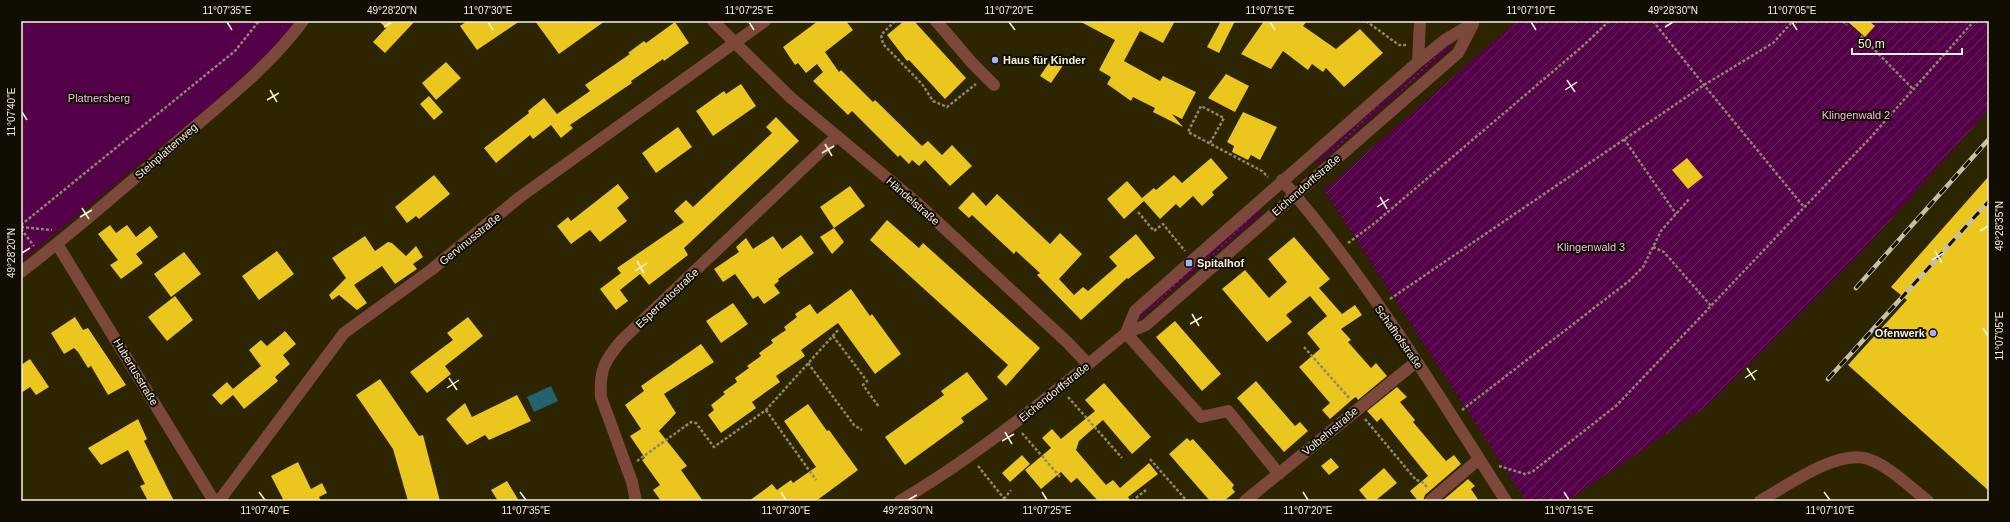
<svg xmlns="http://www.w3.org/2000/svg" width="2010" height="522" font-family="Helvetica,sans-serif">
	<style>
		.grass { fill: url(#grass-dots) }
		.park { fill: #54014a }
		.garden { fill: url(#garden-furrows) }
		.water { fill: #246270 }
		.building { fill: #ebc61e }
		.lines { fill: none; stroke-linecap: round; stroke-linejoin: round }
		.path { stroke: #8e876b; stroke-width: 2.5; stroke-dasharray: 3 2; stroke-linecap: butt }
		.minor { stroke: #7c483b; stroke-width: 12 }
		.rail-casing { stroke: #c6c0a8; stroke-width: 4.5 }
		.rail { stroke: #110d02; stroke-width: 3; stroke-dasharray: 9; stroke-linecap: butt }
		.ticks { fill: none; stroke: #f7f2de; stroke-width: 1.5 }
		.poi-dot { fill: #a3b2fd; stroke: #110d02; stroke-width: 1.5 }
		.labels { text-anchor: middle; dominant-baseline: central; stroke-width: 4; stroke-linejoin: round; paint-order: stroke }
		.poi-label { font-size: 11px; font-weight: bold; fill: #f7f2de; stroke: #110d02; text-anchor: start }
		.park-label { font-size: 11px; fill: #f1bde5; stroke: #110d02 }
		.street-label { font-size: 11px; fill: #f7f2de; stroke: #110d02 }
		.neatline { fill: none; stroke: #f7f2de; stroke-width: 1.5 }
		.ticks-label { font-size: 10px; text-anchor: middle; fill: #f7f2de }
	</style>
	<defs>
		<pattern id="grass-dots" width="8" height="8" patternUnits="userSpaceOnUse"><rect width="8" height="8" fill="#54014a"/><path d="M2 2h.1M6 6h.1" fill="none" stroke="#6d2664" stroke-width="1.8" stroke-linecap="round"/></pattern>
		<pattern id="garden-furrows" width="10" height="10" patternUnits="userSpaceOnUse"><rect width="10" height="10" fill="#54014a"/><path d="M-1 1l2-2M0 10L10 0M9 11l2-2" fill="none" stroke="#6d2664"/></pattern>
	</defs>
	<rect width="100%" height="100%" fill="#2d2400"/>
	<path class="grass" d="M1451,43L1452,47L1318,164L1315,161Z
		M1259,210L1262,213L1139,319L1138,315Z"/>
	<path class="park" d="M21,21H297L280,42L208,108L21,261Z"/>
	<path class="garden" d="M1517,21H1989V109L1860,254L1707,406L1567,501H1526L1324,190Z"/>
	<path class="water" d="M551,386L558,401L534,412L527,397Z"/>
	<path class="building" d="M379,21H415L385,53L373,42L386,28Z
		M467,21H520L477,50L460,26Z
		M535,21H605L559,54Z
		M818,21H846L853,30L825,52L839,72L841,70L873,102L875,100L922,146L928,141L942,155L952,145L972,166L950,186L925,160L919,166L912,160L909,164L900,155L898,157L852,111L848,115L813,81L823,72L817,64L806,73L798,63L795,65L783,47Z
		M904,21H914L966,78L945,99L909,60L907,61L887,35Z
		M1079,21H1175L1163,43L1140,31L1124,61L1160,81L1163,76L1196,92L1182,119L1172,114L1183,127L1153,112L1155,108L1133,97L1131,101L1107,84L1111,77L1099,70L1115,40Z
		M1221,21H1235L1219,53L1207,47Z
		M1264,21H1307L1303,26L1336,49L1360,29L1383,53L1344,87L1326,68L1323,72L1312,64L1308,70L1283,51L1271,69L1241,54Z
		M1847,21H1869L1875,26L1865,37Z
		M675,22L689,43L664,61L663,59L631,81L632,83L570,125L573,128L561,138L551,125L533,139L530,135L496,163L484,148L529,113L528,111L544,98L557,114L590,91L585,85L630,54L628,53L644,41L646,43Z
		M1055,54L1066,61L1051,83L1040,76Z
		M446,62L461,78L436,100L422,83Z
		M1226,74L1249,86L1235,112L1208,98Z
		M741,84L756,106L713,136L696,111L724,91L726,94Z
		M429,96L443,112L434,120L420,104Z
		M1243,112L1277,127L1260,160L1251,155L1248,160L1232,152L1234,146L1227,142Z
		M776,117L799,141L684,248L688,255L649,285L640,274L620,290L628,301L616,310L600,289L621,273L617,268L684,222L674,211L686,200L693,207L772,133L766,127Z
		M678,127L692,147L656,173L642,153Z
		M1211,158L1228,178L1212,192L1214,195L1202,206L1193,196L1180,208L1176,204L1160,219L1144,201L1124,219L1107,199L1127,181L1142,198L1154,188L1156,190L1174,175L1182,183Z
		M1687,158L1703,177L1688,189L1672,170Z
		M434,175L450,194L419,219L416,216L407,223L395,207Z
		M1989,176V491L1848,365L1907,300L1891,287Z
		M618,184L629,198L617,208L627,221L600,242L590,230L571,244L557,226L568,217L571,221Z
		M850,186L865,206L834,228L844,242L832,254L820,237L834,228L820,207Z
		M973,192L986,206L997,194L1050,244L1060,233L1082,254L1059,279L1074,295L1083,287L1088,291L1117,266L1109,257L1136,234L1155,258L1128,279L1127,278L1081,320L1037,275L1040,273L1016,251L1014,254L972,215L969,218L958,208Z
		M887,220L919,248L923,243L1040,348L1006,386L997,377L1008,365L870,240Z
		M110,225L116,233L127,225L136,237L150,226L158,237L136,254L143,263L121,279L110,265L118,260L98,234Z
		M801,235L814,253L778,279L779,281L774,285L780,293L764,304L758,296L753,299L735,274L723,282L714,269L739,252L736,247L746,238L753,249L773,236L782,249Z
		M365,236L375,251L388,242L392,243L406,256L416,246L423,257L413,264L417,269L395,284L382,266L354,285L367,303L357,310L339,295L332,300L329,295L346,278L332,258Z
		M1294,237L1330,279L1319,288L1342,314L1355,305L1362,315L1341,329L1351,340L1348,342L1371,368L1376,363L1387,376L1358,400L1356,397L1354,398L1330,419L1322,410L1330,403L1299,367L1320,349L1307,333L1327,316L1310,296L1286,315L1292,322L1267,342L1222,289L1245,270L1269,298L1287,282L1268,259Z
		M277,251L294,274L259,300L242,276Z
		M184,252L201,274L171,297L154,274Z
		M851,289L870,316L872,314L901,354L875,374L838,323L801,350L805,356L776,376L780,382L752,402L756,408L721,433L708,415L714,410L711,405L725,394L723,392L737,382L735,378L749,368L747,366L761,356L759,353L773,343L771,340L786,330L784,327L797,317L795,314L810,304L817,314Z
		M175,296L193,320L167,341L148,317Z
		M733,303L748,324L721,343L706,321Z
		M75,317L83,330L88,328L126,385L108,395L91,366L88,368L78,352L74,348L64,354L51,333Z
		M468,317L483,336L445,366L451,374L427,393L410,372L453,340L447,333Z
		M1175,321L1221,374L1202,391L1156,337Z
		M285,331L296,344L283,355L290,364L275,377L278,381L244,409L233,395L221,405L212,395L227,382L233,389L261,366L249,350L261,340L267,346Z
		M701,344L714,362L664,394L676,413L659,431L687,466L681,470L703,501H661L653,490L660,485L642,460L645,458L630,436L641,429L625,405L644,391L641,386Z
		M30,359L49,387L36,395L30,387L21,393V365Z
		M967,372L988,399L961,418L964,422L905,465L885,437L944,395L941,391Z
		M380,379L419,436L423,435L440,501H408L393,449L356,395Z
		M1256,381L1295,426L1300,422L1308,431L1284,452L1237,398Z
		M1104,383L1151,437L1132,454L1103,420L1079,441L1076,450L1106,485L1113,480L1120,488L1149,463L1158,474L1128,497L1131,501H1098L1077,478L1071,483L1061,472L1041,489L1025,470L1051,448L1042,438L1052,429L1061,439L1095,411L1085,400Z
		M1397,387L1407,397L1400,402L1415,420L1413,422L1446,461L1454,455L1461,464L1425,495L1423,501H1418L1410,491L1428,476L1381,418L1377,422L1367,411Z
		M517,395L531,421L489,440L485,435L467,445L446,419L465,403L472,417Z
		M808,404L827,431L829,430L858,470L816,501H749L772,484L777,490L791,480L793,483L816,467L784,421Z
		M138,419L147,439L144,441L174,501H148L140,486L145,484L128,450L101,465L88,448Z
		M1187,438L1190,441L1193,439L1234,485L1232,488L1235,492L1224,501H1210L1169,454Z
		M1022,455L1030,464L1010,482L1002,473Z
		M1331,458L1339,467L1329,475L1321,466Z
		M298,462L311,489L322,483L327,493L319,497L321,501H284L271,476Z
		M1384,468L1397,483L1375,501H1368L1359,490Z
		M1468,479L1475,486L1471,489L1479,501H1442Z
		M507,481L519,501H498L491,490Z"/>
	<g class="lines">
		<path class="path" d="M895,21L881,35L883,44L922,84L933,101L947,107L976,84
			M1366,21L1399,45H1406
			M1653,21L1704,85L1804,207
			M1843,21L1847,25
			M1861,36L1913,89
			M1624,139L1676,214
			M1210,143L1224,118L1201,106L1188,132L1262,171L1268,177
			M1138,212L1154,231L1163,224L1185,251
			M21,225L235,51L259,21
			M21,227L52,230
			M21,229L34,246
			M1348,243L1376,222L1584,45L1609,21
			M1653,247L1664,252L1711,306
			M1390,299L1704,85L1773,43L1793,21
			M833,336L867,381L863,385L879,407
			M1304,347L1350,399
			M808,363L854,425L862,430
			M1068,397L1122,458
			M766,410L816,480
			M1462,410L1629,281L1643,267L1661,231L1690,198
			M1365,419L1416,480L1421,481L1427,487
			M1022,433L1061,478
			M1150,459L1187,501
			M637,461L691,422L696,423L714,447L766,410L839,329
			M978,466L1006,501
			M1499,466L1525,474L1532,472L1617,405L1870,138L1974,21
			M1004,499L1011,490
			M1132,501L1146,490"/>
		<path class="minor" d="M713,21L790,97L916,202L1067,342L1088,364
			M936,21L973,64L994,85
			M1418,62L1420,21
			M1282,180C1367,277 1437,393 1506,501
			M57,244L214,501
			M21,272C76,230 127,185 179,140C222,103 269,67 303,21
			M1126,333L1135,311L1418,62L1445,40L1472,24
			M1126,333L1201,417L1228,411L1279,474
			M219,501L344,333L431,270L520,197L765,21
			M636,501L632,482L601,397C599,370 605,360 622,340L837,136
			M900,501C981,453 1054,393 1126,333L1146,325L1458,53L1473,24
			M1245,501L1416,362
			M1430,501L1479,459
			M1760,501C1787,486 1837,449 1868,459C1888,465 1911,488 1928,501"/>
		<defs>
			<path id="rail" d="M1856,288L1989,139
				M1828,379L1989,201"/>
		</defs>
		<use href="#rail" class="rail-casing"/>
		<use href="#rail" class="rail"/>
	</g>
	<path class="ticks" d="M227,22L232,30M488,22L493,30M749,22L754,30M1009,22L1015,30M1270,22L1275,30M1531,22L1536,30M1792,22L1797,30M384,27L392,22M1665,27L1673,22M1567,80L1575,92M270,90L277,102M1565,90L1577,82M267,100L279,93M22,112L27,120M825,144L832,156M822,153L834,146M1380,197L1387,209M1377,207L1389,199M82,208L89,219M80,217L92,210M1980,231L1988,226M1935,251L1942,263M22,253L30,248M1932,260L1944,253M637,261L644,273M635,271L647,263M1192,314L1199,326M1190,324L1202,317M1983,328L1988,336M1747,368L1755,380M449,378L457,390M1745,378L1757,370M447,388L459,380M1005,432L1012,444M1002,441L1014,434M259,492L265,500M520,492L526,500M781,492L786,500M1042,492L1047,500M1303,492L1308,500M1564,492L1569,500M1824,492L1830,500M908,500L917,495"/>
	<g class="poi-dot">
		<circle cx="995" cy="60" r="4"/>
		<rect x="1185" y="259" width="8" height="8" rx="2"/>
		<circle cx="1933" cy="333" r="4"/>
	</g>
	<g class="labels">
		<g class="poi-label">
			<text x="1003" y="60">Haus für Kinder</text>
			<text x="1197" y="263">Spitalhof</text>
			<text x="1925" y="333" text-anchor="end">Ofenwerk</text>
		</g>
		<g class="park-label">
			<text x="99" y="98">Platnersberg</text>
			<text x="1856" y="115">Klingenwald 2</text>
			<text x="1591" y="247">Klingenwald 3</text>
		</g>
		<g class="street-label">
			<text transform="translate(166 151) rotate(-41)">Steinplattenweg</text>
			<text transform="translate(1306 185) rotate(-41)">Eichendorffstraße</text>
			<text transform="translate(913 201) rotate(41)">Händelstraße</text>
			<text transform="translate(470 239) rotate(-39)">Gervinusstraße</text>
			<text transform="translate(667 298) rotate(-43)">Esperantostraße</text>
			<text transform="translate(1399 337) rotate(55)">Schafhofstraße</text>
			<text transform="translate(136 372) rotate(59)">Hubertusstraße</text>
			<text transform="translate(1054 392) rotate(-39)">Eichendorffstraße</text>
			<text transform="translate(1330 431) rotate(-40)">Volbehrstraße</text>
		</g>
	</g>
	<rect width="2010" height="522" fill="none" stroke="#110d02" stroke-width="44"/>
	<path d="M1852 48v6h110v-6" fill="none" stroke="#f7f2de" stroke-width="2"/>
	<text x="1858" y="48" font-size="12" fill="#f7f2de" stroke="#110d02" stroke-width="3" paint-order="stroke">50 m</text>
	<rect x="22" y="22" width="1966" height="478" class="neatline"/>
	<g class="ticks-label">
		<text x="227" y="14">11°07'35"E</text>
		<text x="392" y="14">49°28'20"N</text>
		<text x="488" y="14">11°07'30"E</text>
		<text x="749" y="14">11°07'25"E</text>
		<text x="1009" y="14">11°07'20"E</text>
		<text x="1270" y="14">11°07'15"E</text>
		<text x="1531" y="14">11°07'10"E</text>
		<text x="1673" y="14">49°28'30"N</text>
		<text x="1792" y="14">11°07'05"E</text>
		<text transform="translate(11 112) rotate(-90)" y="4">11°07'40"E</text>
		<text transform="translate(1999 226) rotate(-90)" y="4">49°28'35"N</text>
		<text transform="translate(11 253) rotate(-90)" y="4">49°28'20"N</text>
		<text transform="translate(1999 336) rotate(-90)" y="4">11°07'05"E</text>
		<text x="265" y="514">11°07'40"E</text>
		<text x="526" y="514">11°07'35"E</text>
		<text x="786" y="514">11°07'30"E</text>
		<text x="908" y="514">49°28'30"N</text>
		<text x="1047" y="514">11°07'25"E</text>
		<text x="1308" y="514">11°07'20"E</text>
		<text x="1569" y="514">11°07'15"E</text>
		<text x="1830" y="514">11°07'10"E</text>
	</g>
</svg>
